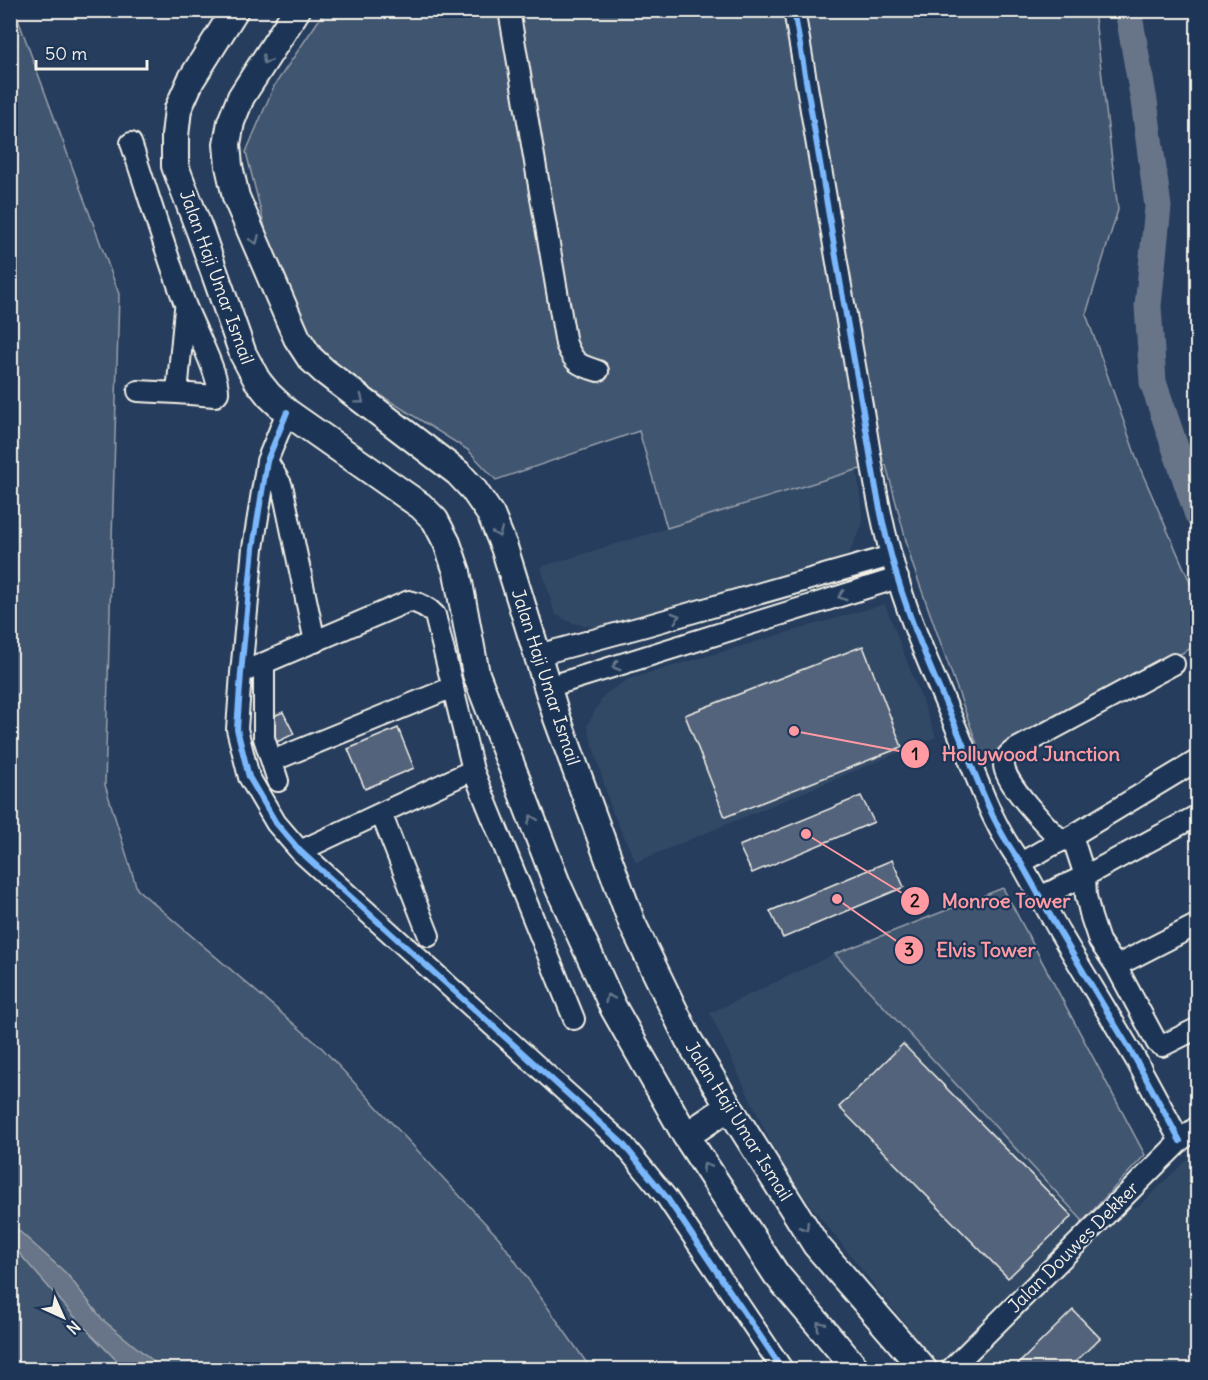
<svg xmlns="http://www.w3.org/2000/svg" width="1208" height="1380" font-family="Delius,sans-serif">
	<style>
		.built { fill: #334966 }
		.green { fill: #40546f; stroke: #9aa2ac; stroke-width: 1.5 }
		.water { fill: #677588; stroke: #9fa7ae; stroke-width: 1.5 }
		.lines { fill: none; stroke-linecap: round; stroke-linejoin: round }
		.river { stroke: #677588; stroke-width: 27 }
		.building { fill: #52647b; stroke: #f4f1e8; stroke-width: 1.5 }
		.minor-casing { stroke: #f4f1e8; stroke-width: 24 }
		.major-casing { stroke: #f4f1e8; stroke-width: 30 }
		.minor { stroke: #1d3557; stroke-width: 20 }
		.major { stroke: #1d3557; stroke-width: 26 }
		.cycleway-casing { stroke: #1d3557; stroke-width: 10 }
		.cycleway { stroke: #7ab7fb; stroke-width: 6 }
		.oneway { stroke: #68778a }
		.labels { text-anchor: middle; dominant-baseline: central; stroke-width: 4.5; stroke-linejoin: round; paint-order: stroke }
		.street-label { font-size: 18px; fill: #f4f1e8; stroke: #1d3557 }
		.leader { fill: none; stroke: #ff9aa2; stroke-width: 2 }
		.callout-dot { fill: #ff9aa2; stroke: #1d3557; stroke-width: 2 }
		.mark-label { font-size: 18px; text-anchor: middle; font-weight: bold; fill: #111 }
		.callout-label { font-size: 20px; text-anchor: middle; font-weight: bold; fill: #ff9aa2; stroke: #1d3557; stroke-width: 4.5; stroke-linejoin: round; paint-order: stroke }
	</style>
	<rect width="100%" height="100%" fill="#263d5d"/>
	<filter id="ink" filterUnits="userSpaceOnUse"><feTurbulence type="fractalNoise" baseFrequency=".0167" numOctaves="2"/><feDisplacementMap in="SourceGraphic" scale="12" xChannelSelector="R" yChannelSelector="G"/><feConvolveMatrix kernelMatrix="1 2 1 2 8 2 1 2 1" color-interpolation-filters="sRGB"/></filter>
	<g filter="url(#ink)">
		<path class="built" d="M857,470L863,523L849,553L828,566L600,628L572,623L555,614L541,567Z
			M885,604L936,737L636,862L612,811L587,725L605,694L629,679Z
			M835,954L1083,1221L1139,1206L1197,1150V1369H941L785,1173L710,1013Z"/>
		<path class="green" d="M10,11H15L119,294L105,785L137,889L322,1048L499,1238L591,1369H11Z
			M325,11H1094L1118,210L1086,314L1140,468L1197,598V645L983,761L912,563L886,465L856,470L667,528L639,431L496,480L468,450L339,369L286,311L246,152L274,86Z
			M1003,888L1145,1155L1083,1221L835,954Z"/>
		<path class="water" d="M10,1223L67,1274L103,1320L152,1360L160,1369H125L80,1323L11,1244Z"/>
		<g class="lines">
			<path class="river" d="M1128,10L1144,101L1158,207L1148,306L1153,382L1198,515"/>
		</g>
		<path class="building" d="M863,646L902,747L725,817L685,715Z
			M283,712L294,734L277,742L267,719Z
			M398,728L414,768L365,789L348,749Z
			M861,796L874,822L752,873L739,846Z
			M892,860L904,887L783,938L770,911Z
			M903,1044L1072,1216L1008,1278L839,1107Z
			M1073,1310L1100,1338L1067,1370H1012Z"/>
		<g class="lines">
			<defs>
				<path id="minor" d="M509,10L566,344C574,363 578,365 598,371
					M794,10C815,133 835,255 857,377C868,436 875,497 891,555C907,618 935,678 960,737C978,780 993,827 1021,863L1059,931L1136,1060L1180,1141
					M131,143C149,196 165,251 185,304C192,324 220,375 218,393L215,396L177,393L138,391
					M177,393L185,309
					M287,412L267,461L253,548L241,673L237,729L249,777L276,823L300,851L623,1144L667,1198L783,1370
					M267,461L281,484L283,490L315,642
					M538,655L645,626L891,556
					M264,663V738L278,781
					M241,673L409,601C420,603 428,607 435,615L473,770L574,1019
					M548,687L898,578
					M272,761L453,687
					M1072,836L1085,876L1086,896L1091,917L1099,941L1116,966L1157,1043L1162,1046L1198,1028
					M1062,841C1048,828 1004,783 1004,765C1004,758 1008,754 1014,750L1174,664
					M300,851L381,813
					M1021,863L1049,847L1072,836L1198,760
					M1039,897L1085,876L1198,815
					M429,936L381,813L473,770
					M1116,966L1198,924
					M950,1370L1180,1141L1198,1126"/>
				<path id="major" d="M235,10L191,80L178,109L175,136V166L201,234L243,354L257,380L269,395L287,412L421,506L435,520L447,543L457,572L476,674L557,884L613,1007L686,1136L776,1274L857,1370
					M297,10L241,97L231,122L227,144L229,166L236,197L297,338L310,358L324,371L458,473L473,489L491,515L504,547L557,718L632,923L688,1039L729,1107L816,1245L924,1370
					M686,1136L729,1107"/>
			</defs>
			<use href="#minor" class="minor-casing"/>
			<use href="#major" class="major-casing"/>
			<use href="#minor" class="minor"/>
			<use href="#major" class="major"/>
			<defs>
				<path id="cycleway" d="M794,10C815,133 835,255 857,377C868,436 875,497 891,555C907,618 935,678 960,737C978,780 993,827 1021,863L1059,931L1136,1060L1180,1141
					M287,412L267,461L253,548L241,673L237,729L249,777L276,823L300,851L623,1144L667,1198L783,1370"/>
			</defs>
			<use href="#cycleway" class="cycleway-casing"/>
			<use href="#cycleway" class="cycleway"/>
		</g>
		<defs><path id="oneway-chevron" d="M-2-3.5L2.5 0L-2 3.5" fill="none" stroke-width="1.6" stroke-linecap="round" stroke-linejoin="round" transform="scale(1.5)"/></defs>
		<g class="oneway">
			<use href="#oneway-chevron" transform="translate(266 60) rotate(123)"/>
			<use href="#oneway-chevron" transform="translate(255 240) rotate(67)"/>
			<use href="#oneway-chevron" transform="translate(360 400) rotate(37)"/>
			<use href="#oneway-chevron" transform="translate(498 533) rotate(68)"/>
			<use href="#oneway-chevron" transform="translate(842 596) rotate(163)"/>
			<use href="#oneway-chevron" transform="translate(676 617) rotate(-16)"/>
			<use href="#oneway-chevron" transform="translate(616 666) rotate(163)"/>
			<use href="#oneway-chevron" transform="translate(532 819) rotate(-111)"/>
			<use href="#oneway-chevron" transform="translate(609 998) rotate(-115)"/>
			<use href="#oneway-chevron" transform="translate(706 1167) rotate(-123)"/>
			<use href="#oneway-chevron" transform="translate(805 1227) rotate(58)"/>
			<use href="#oneway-chevron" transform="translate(820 1325) rotate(-130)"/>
		</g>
	</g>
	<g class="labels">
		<g class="street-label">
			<text transform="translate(217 277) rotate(70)">Jalan Haji Umar Ismail</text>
			<text transform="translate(546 677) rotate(72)">Jalan Haji Umar Ismail</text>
			<text transform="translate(739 1121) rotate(58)">Jalan Haji Umar Ismail</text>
			<text transform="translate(1073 1247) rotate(-45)">Jalan Douwes Dekker</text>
		</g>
	</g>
	<path class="leader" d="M794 731L915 754M806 834L915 901M837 899L909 950"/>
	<g class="callout-dot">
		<circle cx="794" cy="731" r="6"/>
		<circle cx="806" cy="834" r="6"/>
		<circle cx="837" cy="899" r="6"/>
		<circle cx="915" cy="754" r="15"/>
		<circle cx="915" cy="901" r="15"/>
		<circle cx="909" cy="950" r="15"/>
	</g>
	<g class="mark-label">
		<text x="915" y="760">1</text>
		<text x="915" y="907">2</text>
		<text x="909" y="956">3</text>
	</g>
	<g class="callout-label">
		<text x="1031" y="761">Hollywood Junction</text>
		<text x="1006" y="908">Monroe Tower</text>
		<text x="986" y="957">Elvis Tower</text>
	</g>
	<rect width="1208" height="1380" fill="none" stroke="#1d3557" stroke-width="36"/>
	<rect x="18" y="18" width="1172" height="1344" fill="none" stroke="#f4f1e8" stroke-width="2" filter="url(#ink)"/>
	<g transform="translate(63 1317) rotate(135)" stroke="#1d3557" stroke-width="4.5" paint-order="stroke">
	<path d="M0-4.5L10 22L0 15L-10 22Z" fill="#f4f1e8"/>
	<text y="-9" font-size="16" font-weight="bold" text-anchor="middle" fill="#f4f1e8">N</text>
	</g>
	<path d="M36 60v9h111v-9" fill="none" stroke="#f4f1e8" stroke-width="3"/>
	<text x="45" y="60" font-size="18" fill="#f4f1e8" stroke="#1d3557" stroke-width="4.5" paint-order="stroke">50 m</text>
</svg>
